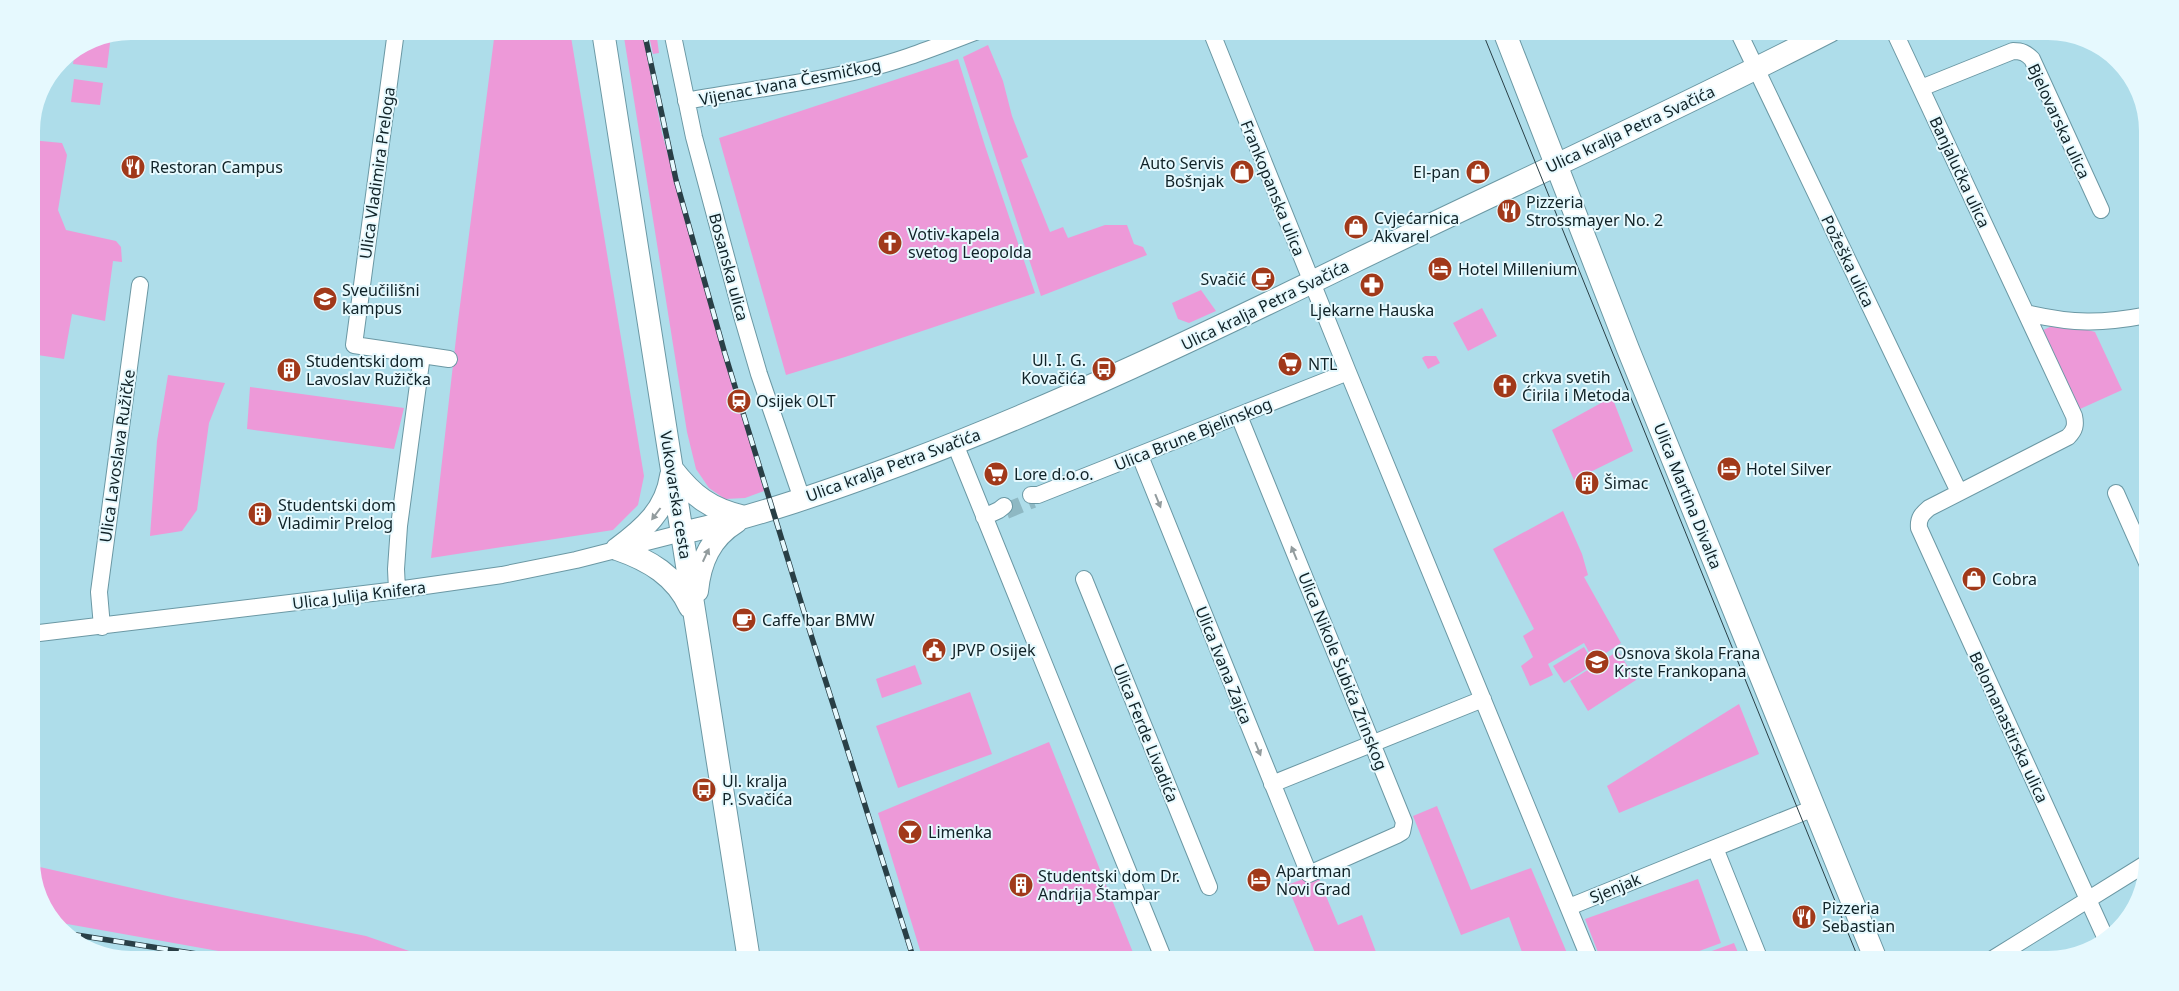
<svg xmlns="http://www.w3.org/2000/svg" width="2179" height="991" font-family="'Noto Sans',sans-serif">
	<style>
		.green { fill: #ed99d8 }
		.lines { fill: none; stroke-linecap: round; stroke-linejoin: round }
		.street-tunnel { stroke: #8eb8c3; stroke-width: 16; stroke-dasharray: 16 8; stroke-linecap: butt }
		.street-casing { stroke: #6b98a4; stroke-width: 18 }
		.secondary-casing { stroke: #6b98a4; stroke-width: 24 }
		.street { stroke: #fff; stroke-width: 16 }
		.secondary { stroke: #fff; stroke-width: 22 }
		.tram { stroke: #293f46; stroke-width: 1 }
		.rail-casing { stroke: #293f46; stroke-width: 5.5 }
		.rail { stroke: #e6f9fe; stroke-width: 4; stroke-dasharray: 11; stroke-linecap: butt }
		.oneway { fill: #939c9e }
		.labels { text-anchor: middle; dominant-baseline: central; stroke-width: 4; stroke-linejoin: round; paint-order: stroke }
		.street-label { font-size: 16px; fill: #102227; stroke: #e6f9fe }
		.poi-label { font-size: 16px; fill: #102227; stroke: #e6f9fe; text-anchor: start }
	</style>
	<rect width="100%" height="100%" fill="#aeddea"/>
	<path class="green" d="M495,31H570L644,476L638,505L613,530L431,558L458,321Z
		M623,31H642L662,133L711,312L764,491L745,498L725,499L709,488L696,469L687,432Z
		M648,31H656L659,53L653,54Z
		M111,35L107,68L73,64L75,51L93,39Z
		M988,45L1003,81L1012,116L1028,157L1021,160L1050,232L1063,227L1068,238L1105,225H1127L1134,244L1143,247L1147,255L1041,296L963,57Z
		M958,59L985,146L1035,293L845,357L786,375L719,138Z
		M74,79L103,83L100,105L71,102Z
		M31,140L62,143L67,155L58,210L66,230L116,241L121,247L122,262L113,261L105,321L72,314L64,359L31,354Z
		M1201,290L1216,311L1189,323L1178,319L1172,303Z
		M1482,308L1497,336L1468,351L1453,323Z
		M2054,325H2069L2095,332L2122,390L2080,409L2041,331Z
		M1425,356H1436L1440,363L1428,369L1422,358Z
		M168,375L225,383L209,423L197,510L182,531L150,536L157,441Z
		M250,387L404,408L394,449L247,429Z
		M1612,397L1633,451L1574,480L1552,430Z
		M1563,511L1582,554L1588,575L1584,577L1621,643L1594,661L1584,643L1548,664L1553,675L1530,686L1521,666L1533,657L1523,636L1534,629L1493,549Z
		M1584,647L1594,664L1564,683L1553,666Z
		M1618,651L1636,680L1588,711L1570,681Z
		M915,665L922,684L882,698L876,679Z
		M970,692L992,754L898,788L876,726Z
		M1739,704L1759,754L1619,813L1607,786Z
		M1049,742L1136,960H923L878,813Z
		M1437,806L1471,890L1531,868L1567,953L1547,960H1525L1509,917L1461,935L1413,816Z
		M31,865L176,898L366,936L435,960H269L56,922L48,916Z
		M1317,874L1338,925L1362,915L1379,960H1318L1287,885Z
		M1698,879L1721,943L1675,960H1601L1585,919Z
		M1734,943L1741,960H1687Z"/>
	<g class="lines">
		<path class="street-tunnel" d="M1006,511L1033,500"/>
		<defs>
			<path id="street" d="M396,31L354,345L449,359
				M672,31L694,137L742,316L759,374L802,499
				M1211,31L1348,372L1590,960
				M1738,31L1959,492
				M1894,31L2074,416C2076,425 2075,430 2068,437L1929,508C1922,514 1918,518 1919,528L2106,939
				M1921,88L2013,51C2022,51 2026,53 2032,59L2101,210
				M686,101C745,90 804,84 862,70C902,61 940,45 978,31
				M2026,313C2073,324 2101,324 2148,315
				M955,444L1164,960
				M1140,456L1309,874L1397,835L1402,832L1404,822L1239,416
				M2116,493L2148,565
				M1031,495H1038L1348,372
				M984,517L999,510L1004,506
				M1084,579L1209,887
				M397,590L396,569L399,526L422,355
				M102,627L99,592L140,285
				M31,634L397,590L502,575L576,560L682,533
				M1272,784L1483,699
				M1715,848L1760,960
				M1569,907L1814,808
				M1991,960L2147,863"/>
			<path id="secondary" d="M603,31L749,960
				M1504,31L1628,349L1876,960
				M672,469C693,496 710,509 744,517
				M682,533C758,516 832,490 904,463C1058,405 1206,334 1353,262C1512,185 1673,112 1830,31
				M617,549C649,560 676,576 690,607
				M617,549C644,529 666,510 671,476
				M697,591C700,562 710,538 736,522"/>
		</defs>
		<use href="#street" class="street-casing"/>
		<use href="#secondary" class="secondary-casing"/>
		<use href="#street" class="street"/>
		<use href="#secondary" class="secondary"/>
		<path class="tram" d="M1482,31L1859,960"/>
		<defs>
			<path id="rail" d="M644,31L676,180L725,354L812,638L914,960
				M70,934L235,960"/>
		</defs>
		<use href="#rail" class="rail-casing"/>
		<use href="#rail" class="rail"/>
	</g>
	<defs><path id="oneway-solid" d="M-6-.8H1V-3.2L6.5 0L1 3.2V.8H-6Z" transform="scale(1.25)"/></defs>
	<g class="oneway">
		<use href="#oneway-solid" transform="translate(1158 501) rotate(68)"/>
		<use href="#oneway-solid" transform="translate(656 514) rotate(127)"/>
		<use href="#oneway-solid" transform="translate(1294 553) rotate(-112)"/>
		<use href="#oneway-solid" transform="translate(706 555) rotate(-65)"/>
		<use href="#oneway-solid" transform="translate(1258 749) rotate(68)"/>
	</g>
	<defs>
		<symbol id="restaurant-disc" viewBox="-11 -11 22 22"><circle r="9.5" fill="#a1391a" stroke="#e6f9fe"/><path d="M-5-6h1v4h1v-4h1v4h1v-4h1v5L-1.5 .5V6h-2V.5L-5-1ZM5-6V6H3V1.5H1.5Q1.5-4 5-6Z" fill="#fff"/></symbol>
		<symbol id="shop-disc" viewBox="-11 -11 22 22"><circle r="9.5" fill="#a1391a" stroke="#e6f9fe"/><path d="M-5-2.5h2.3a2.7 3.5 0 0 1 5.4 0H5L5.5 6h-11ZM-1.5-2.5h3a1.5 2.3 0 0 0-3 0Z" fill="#fff"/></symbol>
		<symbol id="church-disc" viewBox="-11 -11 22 22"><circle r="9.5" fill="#a1391a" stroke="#e6f9fe"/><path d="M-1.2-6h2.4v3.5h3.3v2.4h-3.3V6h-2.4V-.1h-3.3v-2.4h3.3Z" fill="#fff"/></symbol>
		<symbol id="hotel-disc" viewBox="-11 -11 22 22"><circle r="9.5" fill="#a1391a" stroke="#e6f9fe"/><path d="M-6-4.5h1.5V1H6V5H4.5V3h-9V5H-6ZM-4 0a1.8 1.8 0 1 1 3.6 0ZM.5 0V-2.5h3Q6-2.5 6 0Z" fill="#fff"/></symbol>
		<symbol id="cafe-disc" viewBox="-11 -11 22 22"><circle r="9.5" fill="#a1391a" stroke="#e6f9fe"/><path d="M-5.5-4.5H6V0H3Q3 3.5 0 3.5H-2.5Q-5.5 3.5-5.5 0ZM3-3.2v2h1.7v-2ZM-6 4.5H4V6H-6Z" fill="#fff"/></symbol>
		<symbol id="pharmacy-disc" viewBox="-11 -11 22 22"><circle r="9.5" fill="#a1391a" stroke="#e6f9fe"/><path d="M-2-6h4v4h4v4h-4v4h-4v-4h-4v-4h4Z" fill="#fff"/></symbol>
		<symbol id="university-disc" viewBox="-11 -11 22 22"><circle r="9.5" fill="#a1391a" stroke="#e6f9fe"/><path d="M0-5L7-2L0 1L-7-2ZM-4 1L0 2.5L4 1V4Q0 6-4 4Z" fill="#fff"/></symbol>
		<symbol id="supermarket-disc" viewBox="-11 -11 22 22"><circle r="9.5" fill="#a1391a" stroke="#e6f9fe"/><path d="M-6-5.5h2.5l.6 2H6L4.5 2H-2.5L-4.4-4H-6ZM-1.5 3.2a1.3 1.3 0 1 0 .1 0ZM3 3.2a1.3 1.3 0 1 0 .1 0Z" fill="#fff"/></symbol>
		<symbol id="bus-disc" viewBox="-11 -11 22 22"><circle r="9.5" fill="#a1391a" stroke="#e6f9fe"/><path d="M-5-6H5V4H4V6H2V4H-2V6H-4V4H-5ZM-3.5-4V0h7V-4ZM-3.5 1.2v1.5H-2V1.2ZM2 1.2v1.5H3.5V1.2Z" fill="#fff"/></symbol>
		<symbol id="building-disc" viewBox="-11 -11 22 22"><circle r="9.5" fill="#a1391a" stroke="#e6f9fe"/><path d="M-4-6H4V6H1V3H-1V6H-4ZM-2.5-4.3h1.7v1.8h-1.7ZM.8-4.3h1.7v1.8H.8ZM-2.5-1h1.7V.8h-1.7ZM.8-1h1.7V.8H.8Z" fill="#fff"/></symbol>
		<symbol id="station-disc" viewBox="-11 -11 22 22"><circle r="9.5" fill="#a1391a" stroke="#e6f9fe"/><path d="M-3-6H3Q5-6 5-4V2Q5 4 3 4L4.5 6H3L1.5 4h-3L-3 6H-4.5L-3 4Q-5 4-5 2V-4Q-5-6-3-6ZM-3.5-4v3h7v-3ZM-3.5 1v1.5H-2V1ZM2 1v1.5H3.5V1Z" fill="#fff"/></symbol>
		<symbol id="civic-disc" viewBox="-11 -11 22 22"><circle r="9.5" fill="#a1391a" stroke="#e6f9fe"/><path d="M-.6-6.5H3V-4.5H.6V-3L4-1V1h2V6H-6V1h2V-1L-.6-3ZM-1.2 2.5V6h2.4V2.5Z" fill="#fff"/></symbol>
		<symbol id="school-disc" viewBox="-11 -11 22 22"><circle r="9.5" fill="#a1391a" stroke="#e6f9fe"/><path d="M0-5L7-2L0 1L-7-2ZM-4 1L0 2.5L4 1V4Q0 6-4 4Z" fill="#fff"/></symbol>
		<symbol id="bar-disc" viewBox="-11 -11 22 22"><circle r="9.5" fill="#a1391a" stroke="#e6f9fe"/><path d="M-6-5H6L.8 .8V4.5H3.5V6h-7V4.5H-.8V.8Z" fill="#fff"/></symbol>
	</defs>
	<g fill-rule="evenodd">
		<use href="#restaurant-disc" x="119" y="153" width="28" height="28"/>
		<use href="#shop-disc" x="1228" y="158" width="28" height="28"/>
		<use href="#shop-disc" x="1464" y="158" width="28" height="28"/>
		<use href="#restaurant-disc" x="1495" y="197" width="28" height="28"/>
		<use href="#shop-disc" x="1342" y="213" width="28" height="28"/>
		<use href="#church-disc" x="876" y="229" width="28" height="28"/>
		<use href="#hotel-disc" x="1426" y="255" width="28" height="28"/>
		<use href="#cafe-disc" x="1249" y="265" width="28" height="28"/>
		<use href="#pharmacy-disc" x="1358" y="271" width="28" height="28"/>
		<use href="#university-disc" x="311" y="285" width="28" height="28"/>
		<use href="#supermarket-disc" x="1276" y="350" width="28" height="28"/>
		<use href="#bus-disc" x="1090" y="355" width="28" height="28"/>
		<use href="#building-disc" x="275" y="356" width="28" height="28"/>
		<use href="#church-disc" x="1491" y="372" width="28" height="28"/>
		<use href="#station-disc" x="725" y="387" width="28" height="28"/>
		<use href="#hotel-disc" x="1715" y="455" width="28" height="28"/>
		<use href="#supermarket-disc" x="982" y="460" width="28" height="28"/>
		<use href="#building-disc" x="1573" y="469" width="28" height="28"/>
		<use href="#building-disc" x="246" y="500" width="28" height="28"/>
		<use href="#shop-disc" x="1960" y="565" width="28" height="28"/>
		<use href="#cafe-disc" x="730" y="606" width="28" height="28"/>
		<use href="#civic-disc" x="920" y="636" width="28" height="28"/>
		<use href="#school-disc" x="1583" y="648" width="28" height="28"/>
		<use href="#bus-disc" x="690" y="776" width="28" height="28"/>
		<use href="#bar-disc" x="896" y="818" width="28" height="28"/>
		<use href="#hotel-disc" x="1245" y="866" width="28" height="28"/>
		<use href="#building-disc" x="1007" y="871" width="28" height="28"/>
		<use href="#restaurant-disc" x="1790" y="903" width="28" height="28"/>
	</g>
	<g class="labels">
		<g class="street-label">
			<text transform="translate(790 82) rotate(-11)">Vijenac Ivana Česmičkog</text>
			<text transform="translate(2059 121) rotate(65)">Bjelovarska ulica</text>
			<text transform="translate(1630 129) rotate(-25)">Ulica kralja Petra Svačića</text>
			<text transform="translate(1960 172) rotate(65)">Banjalučka ulica</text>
			<text transform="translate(377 173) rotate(-82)">Ulica Vladimira Preloga</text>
			<text transform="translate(1273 188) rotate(68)">Frankopanska ulica</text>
			<text transform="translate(1848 261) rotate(64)">Požeška ulica</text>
			<text transform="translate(729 267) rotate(75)">Bosanska ulica</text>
			<text transform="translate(1265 305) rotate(-26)">Ulica kralja Petra Svačića</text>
			<text transform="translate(1193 434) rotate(-22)">Ulica Brune Bjelinskog</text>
			<text transform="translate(117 456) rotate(-82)">Ulica Lavoslava Ružičke</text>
			<text transform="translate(893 465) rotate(-20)">Ulica kralja Petra Svačića</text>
			<text transform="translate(676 495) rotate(81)">Vukovarska cesta</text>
			<text transform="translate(1688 496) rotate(68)">Ulica Martina Divalta</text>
			<text transform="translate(359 595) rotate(-7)">Ulica Julija Knifera</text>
			<text transform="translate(1224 665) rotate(68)">Ulica Ivana Zajca</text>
			<text transform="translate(1343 671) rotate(68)">Ulica Nikole Šubića Zrinskog</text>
			<text transform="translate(2009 727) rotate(65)">Belomanastirska ulica</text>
			<text transform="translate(1146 733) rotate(68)">Ulica Ferde Livadića</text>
			<text transform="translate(1615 888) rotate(-22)">Sjenjak</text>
		</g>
		<g class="poi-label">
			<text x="1224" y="163" text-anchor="end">Auto Servis<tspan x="1224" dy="18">Bošnjak</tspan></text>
			<text x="150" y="167">Restoran Campus</text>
			<text x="1460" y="172" text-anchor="end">El-pan</text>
			<text x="1526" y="202">Pizzeria<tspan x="1526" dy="18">Strossmayer No. 2</tspan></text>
			<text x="1374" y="218">Cvjećarnica<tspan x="1374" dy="18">Akvarel</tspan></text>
			<text x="908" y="234">Votiv-kapela<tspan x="908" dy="18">svetog Leopolda</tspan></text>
			<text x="1458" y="269">Hotel Millenium</text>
			<text x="1246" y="279" text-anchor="end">Svačić</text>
			<text x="342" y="290">Sveučilišni<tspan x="342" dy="18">kampus</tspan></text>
			<text x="1372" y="310" text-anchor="middle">Ljekarne Hauska</text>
			<text x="1086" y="360" text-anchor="end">Ul. I. G.<tspan x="1086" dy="18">Kovačića</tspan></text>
			<text x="306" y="361">Studentski dom<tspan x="306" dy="18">Lavoslav Ružička</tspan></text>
			<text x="1308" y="364">NTL</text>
			<text x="1522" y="377">crkva svetih<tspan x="1522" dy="18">Ćirila i Metoda</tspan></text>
			<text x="756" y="401">Osijek OLT</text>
			<text x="1746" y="469">Hotel Silver</text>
			<text x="1014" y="474">Lore d.o.o.</text>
			<text x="1604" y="483">Šimac</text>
			<text x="278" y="505">Studentski dom<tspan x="278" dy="18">Vladimir Prelog</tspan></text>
			<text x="1992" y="579">Cobra</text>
			<text x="762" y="620">Caffe bar BMW</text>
			<text x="952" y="650">JPVP Osijek</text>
			<text x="1614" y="653">Osnova škola Frana<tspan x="1614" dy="18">Krste Frankopana</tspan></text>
			<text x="722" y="781">Ul. kralja<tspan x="722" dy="18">P. Svačića</tspan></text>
			<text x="928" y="832">Limenka</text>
			<text x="1276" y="871">Apartman<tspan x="1276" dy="18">Novi Grad</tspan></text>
			<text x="1038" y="876">Studentski dom Dr.<tspan x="1038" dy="18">Andrija Štampar</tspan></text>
			<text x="1822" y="908">Pizzeria<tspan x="1822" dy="18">Sebastian</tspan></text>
		</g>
	</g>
	<path d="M0 0H2179V991H0ZM131 40H2048A91 91 0 0 1 2139 131V860A91 91 0 0 1 2048 951H131A91 91 0 0 1 40 860V131A91 91 0 0 1 131 40Z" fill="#e6f9fe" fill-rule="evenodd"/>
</svg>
